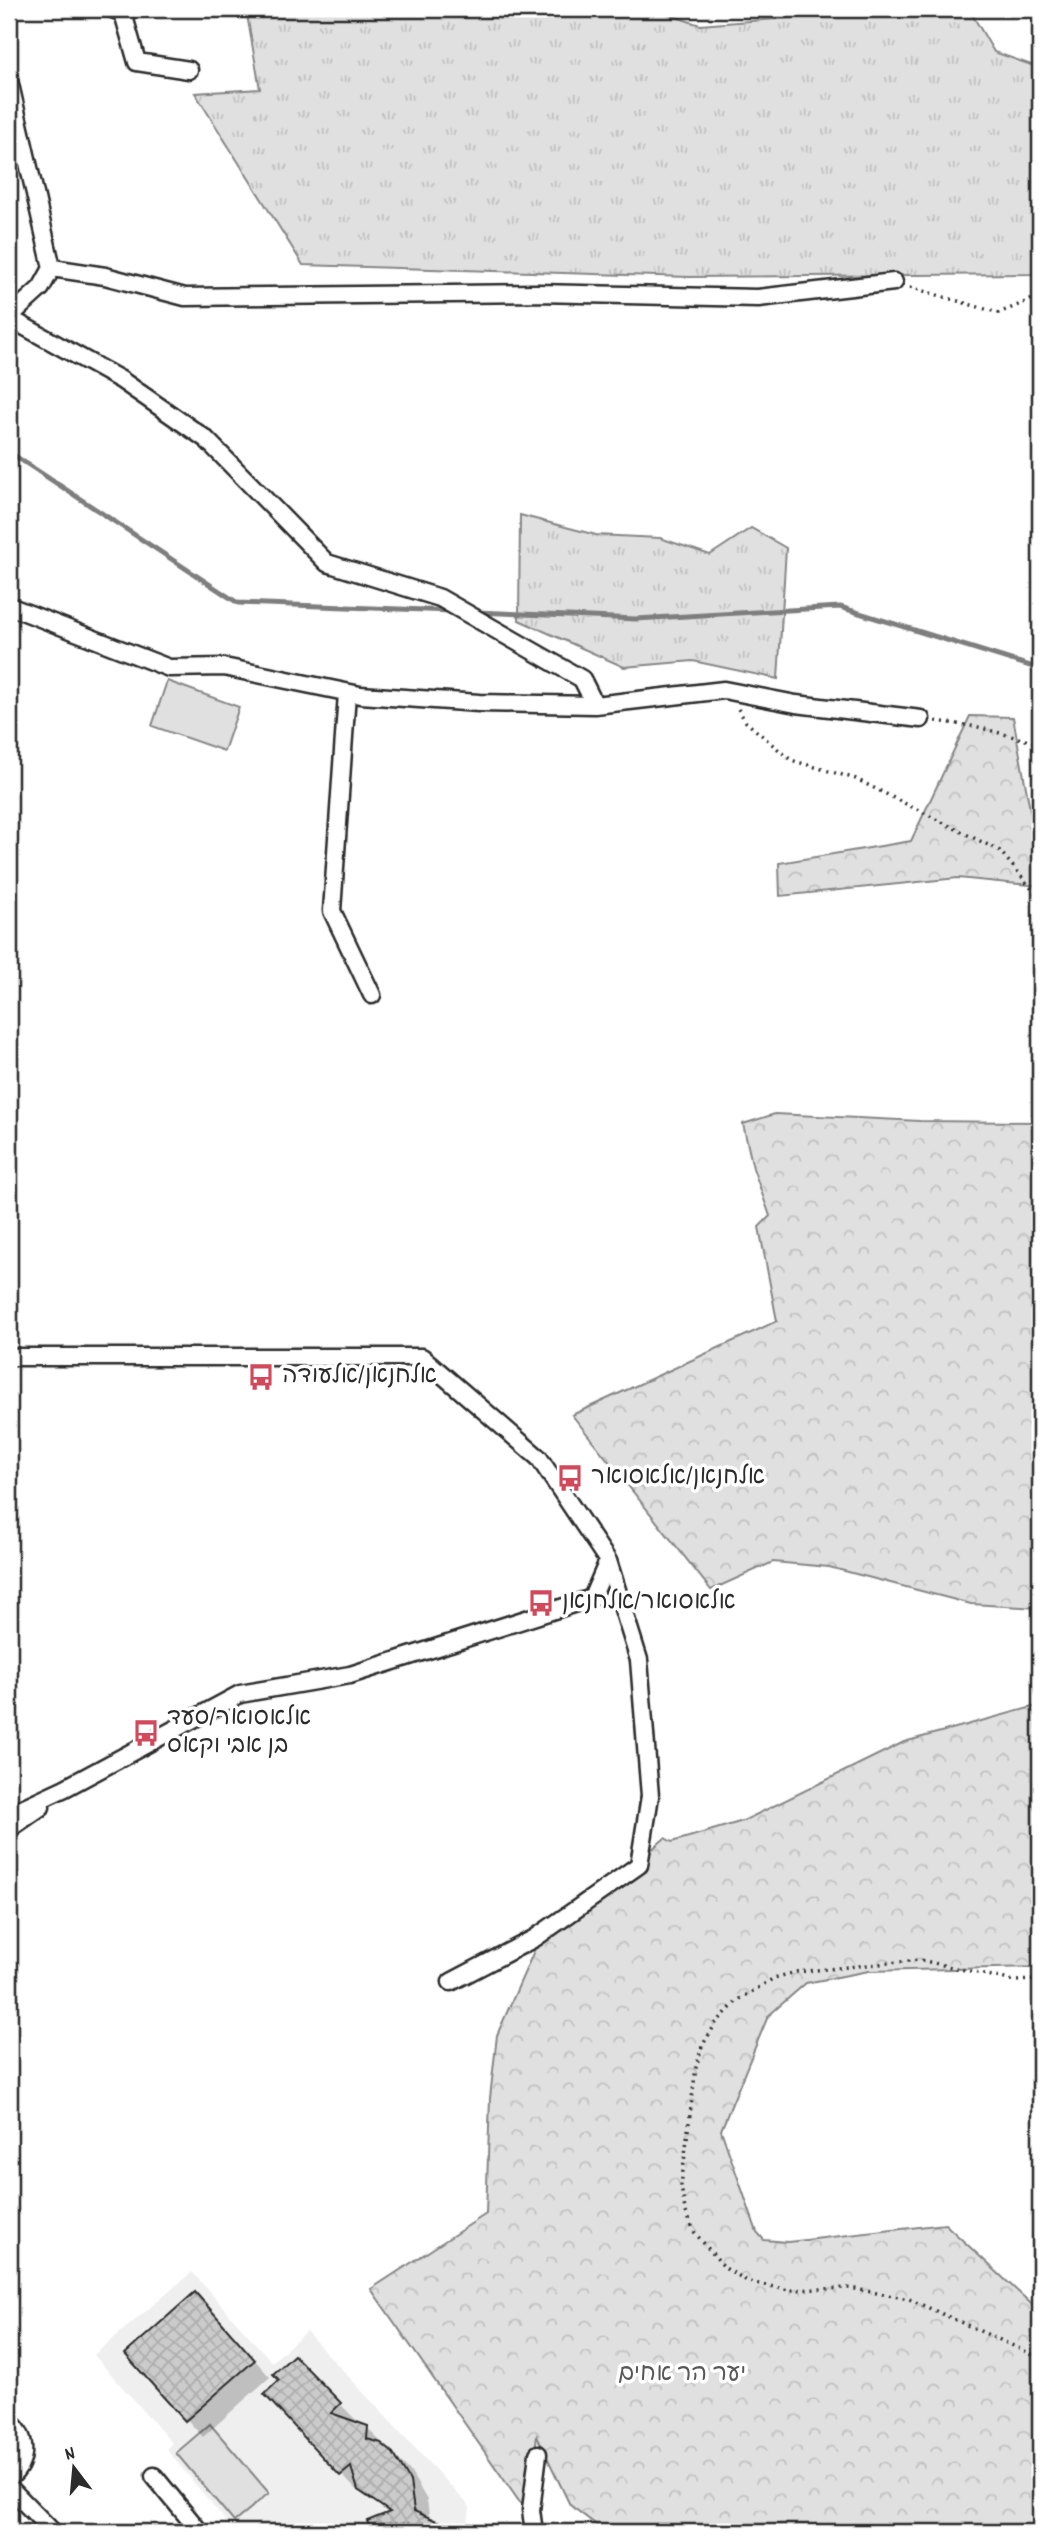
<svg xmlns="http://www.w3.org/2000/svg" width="1049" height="2541" font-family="Dekko,'Playpen Sans Hebrew',sans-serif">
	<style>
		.built { fill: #efefef }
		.grass { fill: url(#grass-tufts); stroke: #868686; stroke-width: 2 }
		.forest { fill: url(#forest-crowns); stroke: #868686; stroke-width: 2 }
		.pitch { fill: #e0e0e0; stroke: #868686; stroke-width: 2 }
		.shadow { fill: #0003 }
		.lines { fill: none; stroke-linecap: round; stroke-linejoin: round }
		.stream { stroke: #7e7e7e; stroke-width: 5 }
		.building { fill: url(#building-cross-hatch); stroke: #2b2b2b; stroke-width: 2 }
		.street-casing { stroke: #2b2b2b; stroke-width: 21 }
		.path { stroke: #2b2b2b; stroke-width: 3.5; stroke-dasharray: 2 5; stroke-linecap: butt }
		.street { stroke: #fff; stroke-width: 16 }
		.labels { text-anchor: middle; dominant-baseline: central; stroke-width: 7; stroke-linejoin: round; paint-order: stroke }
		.poi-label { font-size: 24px; fill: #2b2b2b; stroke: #fff; text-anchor: start }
		.park-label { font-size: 24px; fill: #585858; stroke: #fff }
	</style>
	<defs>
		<pattern id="grass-tufts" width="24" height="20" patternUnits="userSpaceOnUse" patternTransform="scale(1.75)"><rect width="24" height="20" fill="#e0e0e0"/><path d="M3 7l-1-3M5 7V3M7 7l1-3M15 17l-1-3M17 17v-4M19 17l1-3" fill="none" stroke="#c0c0c0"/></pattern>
		<pattern id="forest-crowns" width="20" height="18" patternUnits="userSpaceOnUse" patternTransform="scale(1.75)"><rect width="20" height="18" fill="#e0e0e0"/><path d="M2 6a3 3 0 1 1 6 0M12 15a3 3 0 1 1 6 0" fill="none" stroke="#c0c0c0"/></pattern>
		<pattern id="building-cross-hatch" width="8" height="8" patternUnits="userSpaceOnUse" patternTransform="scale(1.75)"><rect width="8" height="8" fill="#cbcbcb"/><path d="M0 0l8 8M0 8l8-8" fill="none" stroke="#aeaeae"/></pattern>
	</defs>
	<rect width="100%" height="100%" fill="#fff"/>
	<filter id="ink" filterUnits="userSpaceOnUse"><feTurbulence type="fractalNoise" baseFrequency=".0143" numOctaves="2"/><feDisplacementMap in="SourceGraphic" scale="14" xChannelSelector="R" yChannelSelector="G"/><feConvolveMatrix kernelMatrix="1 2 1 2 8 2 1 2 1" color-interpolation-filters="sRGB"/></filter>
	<g filter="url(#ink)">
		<path class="built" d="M192,2272L272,2362L306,2331L470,2507L467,2532H235L166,2449L172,2443L94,2355Z"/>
		<path class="grass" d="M246,9H652L700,25L902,9H969L994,52L1040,68V274L689,277L303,265L195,93L260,89Z
			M520,515L596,535L660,538L710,555L751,528L786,548L778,679L693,661L624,667L519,620Z"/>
		<path class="forest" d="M970,716L1013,717L1040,864V886L958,878L780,896L779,863L911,841Z
			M775,1114L920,1121L1040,1122V1608L971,1604L829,1567L773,1562L711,1590L572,1415L777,1321L759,1227L770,1216L753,1168L743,1124Z
			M1040,1705V1967L869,1971L806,1983L768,2016L721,2130L757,2232L764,2240L788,2242L945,2224L1040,2312V2532H1011V2527L946,2531L606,2532L570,2505L537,2436L527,2502L523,2507L371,2289L486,2214L490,2098L497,2035L537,1944L578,1896L644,1856L665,1838L672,1842L743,1821L904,1742Z"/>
		<path class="pitch" d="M167,681L239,707L224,751L152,726Z
			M210,2424L269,2493L234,2522L176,2453Z"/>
		<path class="shadow" d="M211,2311L270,2377L203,2437L127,2354Z
			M294,2357L357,2421L354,2423L367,2428L410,2471L427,2500L430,2523L439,2532H374L370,2522L389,2514L361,2490L358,2492L266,2394L282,2381Z"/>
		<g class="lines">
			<path class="stream" d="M9,452L238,603L452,611
				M476,612L636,619L840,607L1040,669"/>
		</g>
		<path class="building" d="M195,2292L255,2360L185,2421L125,2354Z
			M294,2355L341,2403L331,2413L368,2426L367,2439L381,2443L393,2453L410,2481L414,2511L444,2524L442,2531L415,2525L414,2532H372L367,2521L390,2512L358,2490L351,2467L340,2476L264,2394L279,2380L273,2374Z"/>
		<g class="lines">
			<defs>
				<path id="street" d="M112,9L123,13L137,62L189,70
					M9,80L52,268L41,288L9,317
					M52,268L105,276L185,297L537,293L758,298L894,282
					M9,318L121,380L206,439L327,563L440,598L582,679L595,705
					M9,606L169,668L224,667L360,695L479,703L595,705L724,690L796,704L921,719
					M347,693L332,911L372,995
					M9,1357H422L539,1458L608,1561L592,1598L350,1675L240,1694L65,1788L9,1814
					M9,1829L41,1807
					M451,1982L535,1938L639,1865L650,1796L639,1660L608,1561
					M9,2421C28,2436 28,2463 9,2478
					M154,2476L200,2532
					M9,2487L53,2532
					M534,2532L531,2510L538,2454"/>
			</defs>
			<use href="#street" class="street-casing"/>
			<path class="path" d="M910,287L999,313L1040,296
				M738,709L746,722L791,760L856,779L1000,851L1040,899
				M936,721L978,727L1040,744
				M1040,1980L1014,1981L920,1960L796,1972L774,1978L737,2001L716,2023L702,2046L696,2067L681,2186L685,2210L695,2233L725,2268L749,2282L789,2290L850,2288L909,2299L1040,2358"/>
			<use href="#street" class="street"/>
		</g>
	</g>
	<defs>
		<symbol id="bus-bare" viewBox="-9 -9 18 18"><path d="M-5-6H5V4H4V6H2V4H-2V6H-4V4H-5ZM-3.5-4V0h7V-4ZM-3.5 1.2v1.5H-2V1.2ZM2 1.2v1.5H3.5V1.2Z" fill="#d1495b" stroke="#fff" stroke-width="2.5" paint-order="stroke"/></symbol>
	</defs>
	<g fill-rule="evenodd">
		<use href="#bus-bare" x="242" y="1358" width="38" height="38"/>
		<use href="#bus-bare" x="551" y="1459" width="38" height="38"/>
		<use href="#bus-bare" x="522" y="1584" width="38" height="38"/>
		<use href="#bus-bare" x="127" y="1714" width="38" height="38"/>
	</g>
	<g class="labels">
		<g class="poi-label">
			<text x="282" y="1377">אלחנאן/אלעודה</text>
			<text x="591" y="1478">אלחנאן/אלאסואר</text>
			<text x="562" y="1603">אלאסואר/אלחנאן</text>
			<text x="167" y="1719">אלאסואר/סעד<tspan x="167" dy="28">בן אבי וקאס</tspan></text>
		</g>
		<g class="park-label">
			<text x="682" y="2375">יער הר אחים</text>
		</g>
	</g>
	<rect width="1049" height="2541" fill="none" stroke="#fff" stroke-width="35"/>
	<rect x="18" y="18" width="1014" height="2506" fill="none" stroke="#2b2b2b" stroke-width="2.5" filter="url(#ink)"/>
	<g transform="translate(74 2468) rotate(344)" stroke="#ffffff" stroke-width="5" paint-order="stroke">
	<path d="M0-5L12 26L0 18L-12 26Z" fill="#2b2b2b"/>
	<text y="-10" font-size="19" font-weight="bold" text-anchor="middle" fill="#2b2b2b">N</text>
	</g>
</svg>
